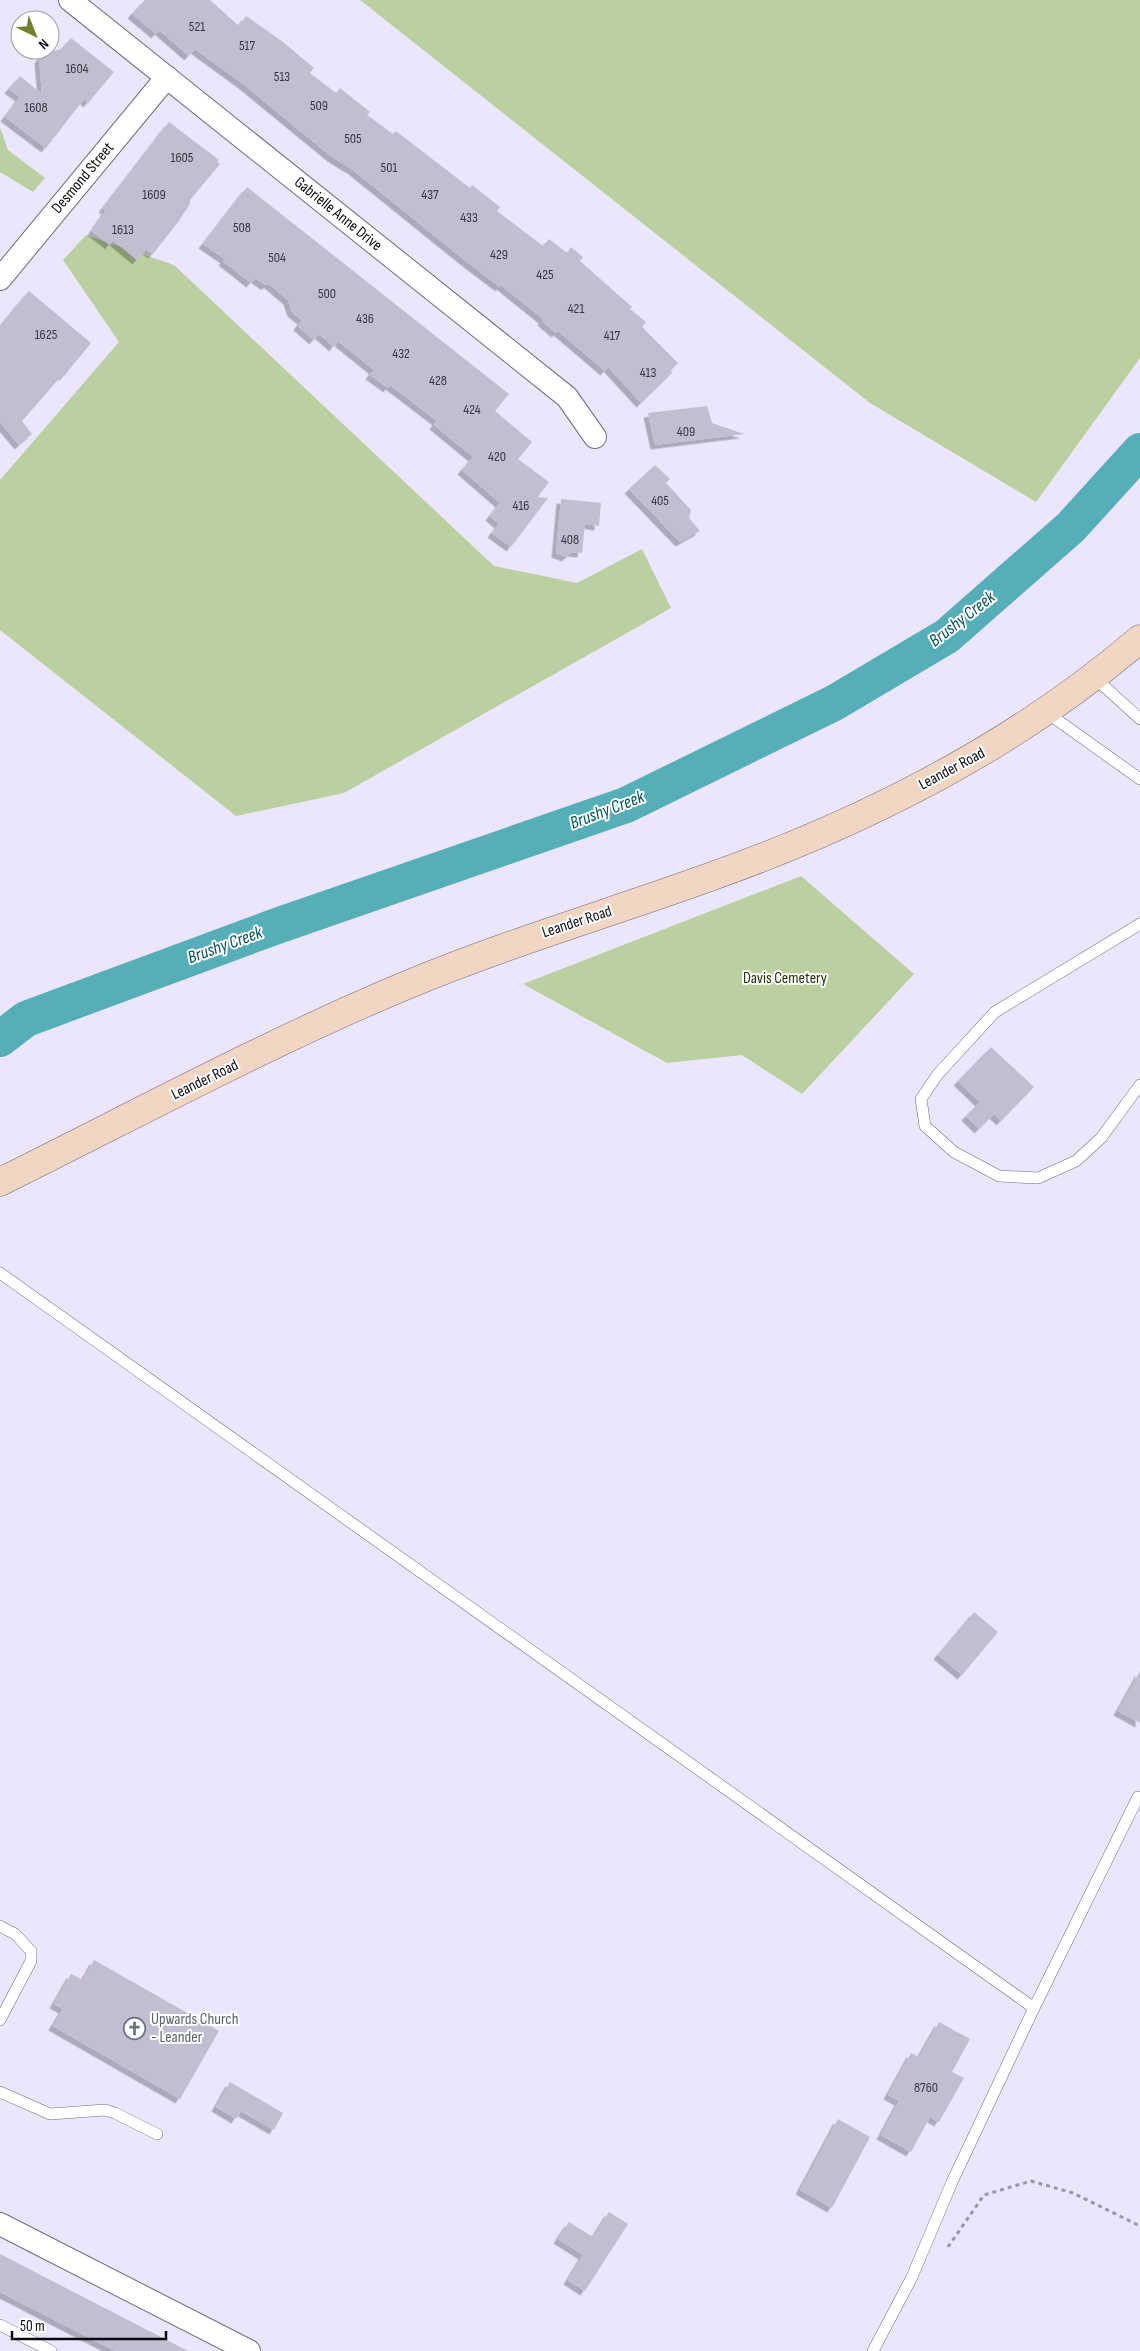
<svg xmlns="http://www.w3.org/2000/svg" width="1140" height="2351" font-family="'Sofia Sans Condensed',sans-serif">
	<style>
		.green { fill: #bbd0a0 }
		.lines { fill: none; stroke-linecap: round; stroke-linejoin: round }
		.river { stroke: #56aeb8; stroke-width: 36 }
		.building { fill: #c2bdd1; filter: url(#shadow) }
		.service-casing { stroke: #706b7d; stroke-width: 12 }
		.minor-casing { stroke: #706b7d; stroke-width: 24 }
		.secondary-casing { stroke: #706b7d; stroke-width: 29 }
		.path { stroke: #9b96a7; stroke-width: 3; stroke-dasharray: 4 4; stroke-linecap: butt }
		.service { stroke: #fff; stroke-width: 11 }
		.minor { stroke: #fff; stroke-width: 22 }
		.secondary { stroke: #f2d6c4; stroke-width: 28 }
		.labels { text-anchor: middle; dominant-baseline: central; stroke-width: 4; stroke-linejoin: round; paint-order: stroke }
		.number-label { font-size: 14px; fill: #3a3741 }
		.street-label { font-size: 16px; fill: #0c0a11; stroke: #fff }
		.park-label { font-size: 16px; fill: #223105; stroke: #fff }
		.worship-label { font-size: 16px; fill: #5b616d; stroke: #fff; text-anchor: start }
		.water-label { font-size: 18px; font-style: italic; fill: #00525a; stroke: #fff }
	</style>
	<defs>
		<filter id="shadow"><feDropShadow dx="-4.5" dy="4.5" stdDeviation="0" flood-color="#0004"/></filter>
	</defs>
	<rect width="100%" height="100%" fill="#ece6fc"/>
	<path class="green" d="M360,0H1140V358L1036,502L870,403Z
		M0,127L8,150L45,178L33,192L0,172Z
		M86,235L174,265L494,566L577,583L642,549L671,608L344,793L236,816L0,630V480L119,342L63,260Z
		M801,876L914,974L802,1094L742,1055L667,1063L523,984Z"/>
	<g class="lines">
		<path class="river" d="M0,1039L26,1019L274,927L626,805L834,703L947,636L1071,527L1140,451"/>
	</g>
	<path class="building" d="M145,0H210L239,26L246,16L283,42L314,68L310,73L336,93L340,88L370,112L367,115L393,134L396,131L470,188L472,185L500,207L497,211L543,246L549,239L567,253L571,247L583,257L580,261L632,307L630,309L646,322L642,327L678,363L671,370L672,373L641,403L608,367L605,371L558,331L556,333L542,321L543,319L501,285L500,287L467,262L353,170L332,157L243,84L195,49L189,56L159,30L156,34L132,14Z
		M71,38L114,72L88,103L84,99L46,148L5,117L20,97L9,89L20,76L42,94L39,59L44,53L62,49Z
		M169,122L219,160L217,162L220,164L190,200V204L178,222L153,254L146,249L137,260L113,240L110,245L92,231L106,210L103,208Z
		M247,187L509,394L495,411L532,442L518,459L549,482L538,497L548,498L511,547L492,533L499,524L490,516L500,503L462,470L473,457L434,425L437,421L390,385L388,388L370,375L374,370L338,341L334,347L319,334L314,340L298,326L302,320L292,312L288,300L269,284L265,285L255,278L251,283L223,261L225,259L203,244Z
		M29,291L91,343L64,376L62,375L22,421L32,434L19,445L0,422V326Z
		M707,406L712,423L744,434L655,445L648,413Z
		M655,465L670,479L666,483L691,510L689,518L700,531L680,542L629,489Z
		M561,499L601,503L599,526L585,524L582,553L572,552L566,557L556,553Z
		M991,1047L1034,1087L1001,1121L994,1114L979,1129L966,1116L980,1102L958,1081Z
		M974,1612L998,1632L962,1675L938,1655Z
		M1140,1671V1723L1118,1711Z
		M94,1960L219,2031L180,2099L53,2026L63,2009L54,2004L71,1974L83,1980Z
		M939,2022L970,2039L952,2072L964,2078L939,2122L930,2117L911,2152L881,2135L899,2101L888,2095L911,2053L919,2057Z
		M230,2082L283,2113L274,2130L241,2111L236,2119L216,2107Z
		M838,2119L870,2137L832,2208L800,2190Z
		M609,2212L628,2224L585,2291L568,2280L583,2255L558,2239L569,2222L593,2237Z
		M0,2254L188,2351H115L0,2292Z"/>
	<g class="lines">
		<defs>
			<path id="service" d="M1094,677L1140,719
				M1046,712L1140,779
				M1140,924L995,1012L938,1074L921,1099L925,1126L954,1152L999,1176L1038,1178L1076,1161L1101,1138L1140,1085
				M0,1273L1034,2008
				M0,1926L15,1934L31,1951V1961L0,2020
				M0,2092L50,2114L105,2110L115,2113L157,2134
				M0,2325L51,2351
				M873,2351L912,2277L952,2182L1034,2008L1138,1797"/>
			<path id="minor" d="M70,0L567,397L595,437
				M0,279L167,77
				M0,2224L249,2351"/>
			<path id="secondary" d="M0,1182C135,1115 268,1043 407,985C505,944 607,914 707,878C863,823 1014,747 1140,639"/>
		</defs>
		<use href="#service" class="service-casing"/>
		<use href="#minor" class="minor-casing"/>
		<use href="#secondary" class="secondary-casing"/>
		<path class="path" d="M948,2247L984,2195L1031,2181L1073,2193L1140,2226"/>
		<use href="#service" class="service"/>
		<use href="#minor" class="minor"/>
		<use href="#secondary" class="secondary"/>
	</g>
	<defs>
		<symbol id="church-ring" viewBox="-11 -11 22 22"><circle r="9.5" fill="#fff" stroke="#6b7280" stroke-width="1.5"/><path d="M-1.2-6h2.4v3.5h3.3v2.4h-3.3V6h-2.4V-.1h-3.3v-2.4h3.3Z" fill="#6b7280"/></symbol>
	</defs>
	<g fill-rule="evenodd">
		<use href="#church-ring" x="122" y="2016" width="25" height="25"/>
	</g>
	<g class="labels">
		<g class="number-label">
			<text x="197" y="26">521</text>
			<text x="247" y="45">517</text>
			<text x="77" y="68">1604</text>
			<text x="282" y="76">513</text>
			<text x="319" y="105">509</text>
			<text x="36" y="107">1608</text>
			<text x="353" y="138">505</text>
			<text x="182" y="157">1605</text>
			<text x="389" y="167">501</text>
			<text x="154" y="194">1609</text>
			<text x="430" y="194">437</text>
			<text x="469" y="217">433</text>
			<text x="242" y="227">508</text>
			<text x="123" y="229">1613</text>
			<text x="499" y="254">429</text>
			<text x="277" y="257">504</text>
			<text x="545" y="274">425</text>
			<text x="327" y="293">500</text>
			<text x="576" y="308">421</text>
			<text x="365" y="318">436</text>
			<text x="46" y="334">1625</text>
			<text x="612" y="335">417</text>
			<text x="401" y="353">432</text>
			<text x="648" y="372">413</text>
			<text x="438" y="380">428</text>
			<text x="472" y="409">424</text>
			<text x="686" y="431">409</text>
			<text x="497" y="456">420</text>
			<text x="660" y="500">405</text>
			<text x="521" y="505">416</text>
			<text x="570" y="539">408</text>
			<text x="926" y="2087">8760</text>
		</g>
		<g class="street-label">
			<text transform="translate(83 178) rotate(-50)">Desmond Street</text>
			<text transform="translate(338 214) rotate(39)">Gabrielle Anne Drive</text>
			<text transform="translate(952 769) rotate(-28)">Leander Road</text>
			<text transform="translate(577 922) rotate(-18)">Leander Road</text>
			<text transform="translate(205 1080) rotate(-26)">Leander Road</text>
		</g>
		<g class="park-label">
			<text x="785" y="978">Davis Cemetery</text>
		</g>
		<g class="worship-label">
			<text x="151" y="2019">Upwards Church<tspan x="151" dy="18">- Leander</tspan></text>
		</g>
		<g class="water-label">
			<text transform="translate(962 619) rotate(-38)">Brushy Creek</text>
			<text transform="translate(607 810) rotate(-21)">Brushy Creek</text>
			<text transform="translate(225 945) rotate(-20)">Brushy Creek</text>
		</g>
	</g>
	<g transform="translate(35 35) rotate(137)"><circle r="24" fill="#ffffff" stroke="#9e9da0"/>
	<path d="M0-4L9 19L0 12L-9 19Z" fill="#74802e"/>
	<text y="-8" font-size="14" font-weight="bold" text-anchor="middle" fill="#0c0a11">N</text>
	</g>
	<path d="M12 2331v8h154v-8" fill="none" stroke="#0c0a11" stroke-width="2.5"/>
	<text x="20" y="2331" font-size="15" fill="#0c0a11" stroke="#ffffff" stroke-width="4" paint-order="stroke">50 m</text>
</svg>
